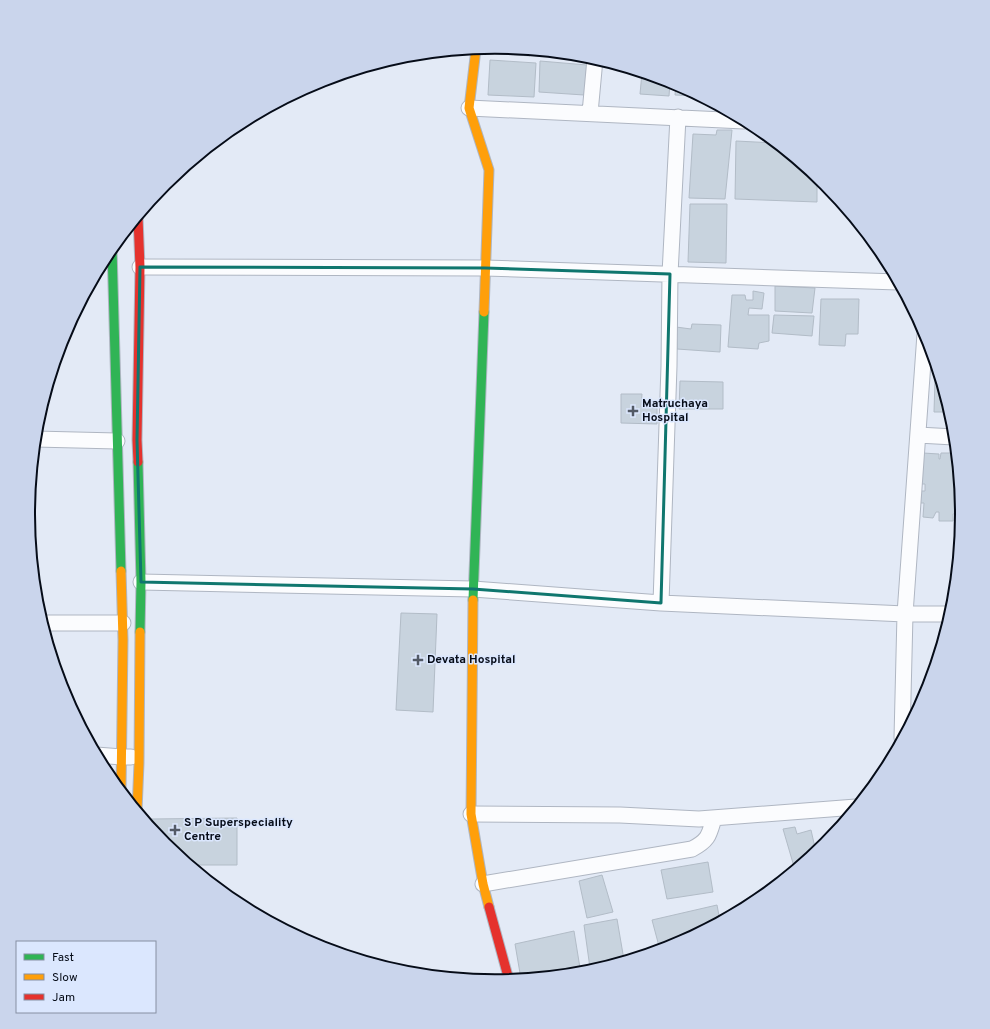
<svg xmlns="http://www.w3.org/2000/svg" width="990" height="1029" font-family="Overpass,sans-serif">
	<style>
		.building { fill: #c8d3de; stroke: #b2bcc7 }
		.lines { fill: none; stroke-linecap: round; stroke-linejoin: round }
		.street-casing { stroke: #afb6c2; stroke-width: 17 }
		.fast-casing { stroke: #afb6c2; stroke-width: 11 }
		.slow-casing { stroke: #afb6c2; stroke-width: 11 }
		.jam-casing { stroke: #afb6c2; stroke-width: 11 }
		.street { stroke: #fbfcfe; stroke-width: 15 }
		.fast { stroke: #30b455; stroke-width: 9 }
		.slow { stroke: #ff9f0a; stroke-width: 9 }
		.jam { stroke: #e5322d; stroke-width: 9 }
		.marked { fill: none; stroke: #0f766e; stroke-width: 3; stroke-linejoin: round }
		.poi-dot { fill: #535a66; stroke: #dbe7fe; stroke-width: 1.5 }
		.labels { text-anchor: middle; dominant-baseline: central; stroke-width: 3; stroke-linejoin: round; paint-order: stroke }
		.poi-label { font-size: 12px; font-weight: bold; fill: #060c18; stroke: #dbe7fe; text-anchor: start }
		.rim { fill: none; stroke: #060c18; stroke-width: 2 }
	</style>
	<rect width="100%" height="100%" fill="#e3eaf6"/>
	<path class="building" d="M491,48H495L530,51V56L491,53Z
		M542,52L586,57H587V59L541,56Z
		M490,60L536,63L534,97L488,95Z
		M540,61L587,65L584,95L539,92Z
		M642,73L670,82L669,96L640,94Z
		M676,84L697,96L675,95Z
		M717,130H732L725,199L689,198L693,134L716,135Z
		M736,141L775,143L817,178V202L735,199Z
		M690,204H727L726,263L688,262Z
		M775,286L815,288L812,313L775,311Z
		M753,291L764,293L762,309L749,308L748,315H769V341L759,343L758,349L728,347L732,295H745L746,300H753Z
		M821,299H859L858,334H846L845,346L819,345Z
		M774,315L814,316L812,336L772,333Z
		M692,324L721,325L720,352L677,349L676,327L691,329Z
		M935,379H940L950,412H934Z
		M680,381L723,382V409H679Z
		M621,394H642L641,407L657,408V424L621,423Z
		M923,453L939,454V459H940L941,453H956L962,515L961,522V513L953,514V521H939V512H936L933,518L923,517L924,503H920L921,491H925V484H916Z
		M401,613L437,614L433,712L396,710Z
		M237,818V865H190L165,845L151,829V819Z
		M795,827L797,834L811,830L816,852L795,870L783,829Z
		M708,862L713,892L667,899L661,870Z
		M602,875L613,912L587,918L579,881Z
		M717,905L720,921L674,946L660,950L652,920Z
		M617,919L624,960L590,968L584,925Z
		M574,931L580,968L537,977L521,979L515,944Z"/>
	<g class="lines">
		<defs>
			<path id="street" d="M469,108L744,121
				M590,113L595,59
				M140,267L485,268L898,282
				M918,435L954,437
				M35,439L117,441
				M141,582L473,589L661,603L905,614H950
				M661,603L669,366L670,274L678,117
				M42,623H123
				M902,738L905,614L925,334
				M96,755L122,757H131
				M471,814L620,815L699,819L856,807
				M483,884L692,849C709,840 709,835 714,818"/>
			<path id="fast" d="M112,248L121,571
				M138,462L141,582L140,632
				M473,600L484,312"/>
			<path id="slow" d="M476,49L469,108L489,170L484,312
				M121,571L123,640L121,792
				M473,600L471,814L483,884L489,907
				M137,811L139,763L140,632"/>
			<path id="jam" d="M138,462L137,440L140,267L138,217
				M489,907L509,980"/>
		</defs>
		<use href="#street" class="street-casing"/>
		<use href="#fast" class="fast-casing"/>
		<use href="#slow" class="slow-casing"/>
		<use href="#jam" class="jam-casing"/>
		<use href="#street" class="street"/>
		<use href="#fast" class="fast"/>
		<use href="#slow" class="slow"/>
		<use href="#jam" class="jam"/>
	</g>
	<path class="marked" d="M140,267L485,268L670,274L661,603L473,589L141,582L137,440Z"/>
	<g class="poi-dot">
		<path d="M631 405h4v4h4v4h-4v4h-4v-4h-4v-4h4z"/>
		<path d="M416 654h4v4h4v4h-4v4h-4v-4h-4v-4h4z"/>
		<path d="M173 824h4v4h4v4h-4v4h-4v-4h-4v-4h4z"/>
	</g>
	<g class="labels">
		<g class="poi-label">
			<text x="642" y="404">Matruchaya<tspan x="642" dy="14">Hospital</tspan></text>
			<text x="427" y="660">Devata Hospital</text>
			<text x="184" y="823">S P Superspeciality<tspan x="184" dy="14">Centre</tspan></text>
		</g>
	</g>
	<path d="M0 0H990V1029H0ZM35 514a460 460 0 1 1 920 0a460 460 0 1 1-920 0Z" fill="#cad5ec" fill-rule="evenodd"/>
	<path class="rim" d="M35 514a460 460 0 1 1 920 0a460 460 0 1 1-920 0Z"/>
	<rect x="16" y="941" width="140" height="72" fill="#dbe7fe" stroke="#868fa2"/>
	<rect x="24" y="954" width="20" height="6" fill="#30b455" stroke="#868fa2"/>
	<text x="52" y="961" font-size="12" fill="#060c18">Fast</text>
	<rect x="24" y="974" width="20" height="6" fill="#ff9f0a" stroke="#868fa2"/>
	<text x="52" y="981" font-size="12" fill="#060c18">Slow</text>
	<rect x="24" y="994" width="20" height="6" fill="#e5322d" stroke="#868fa2"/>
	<text x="52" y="1001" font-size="12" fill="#060c18">Jam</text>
</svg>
